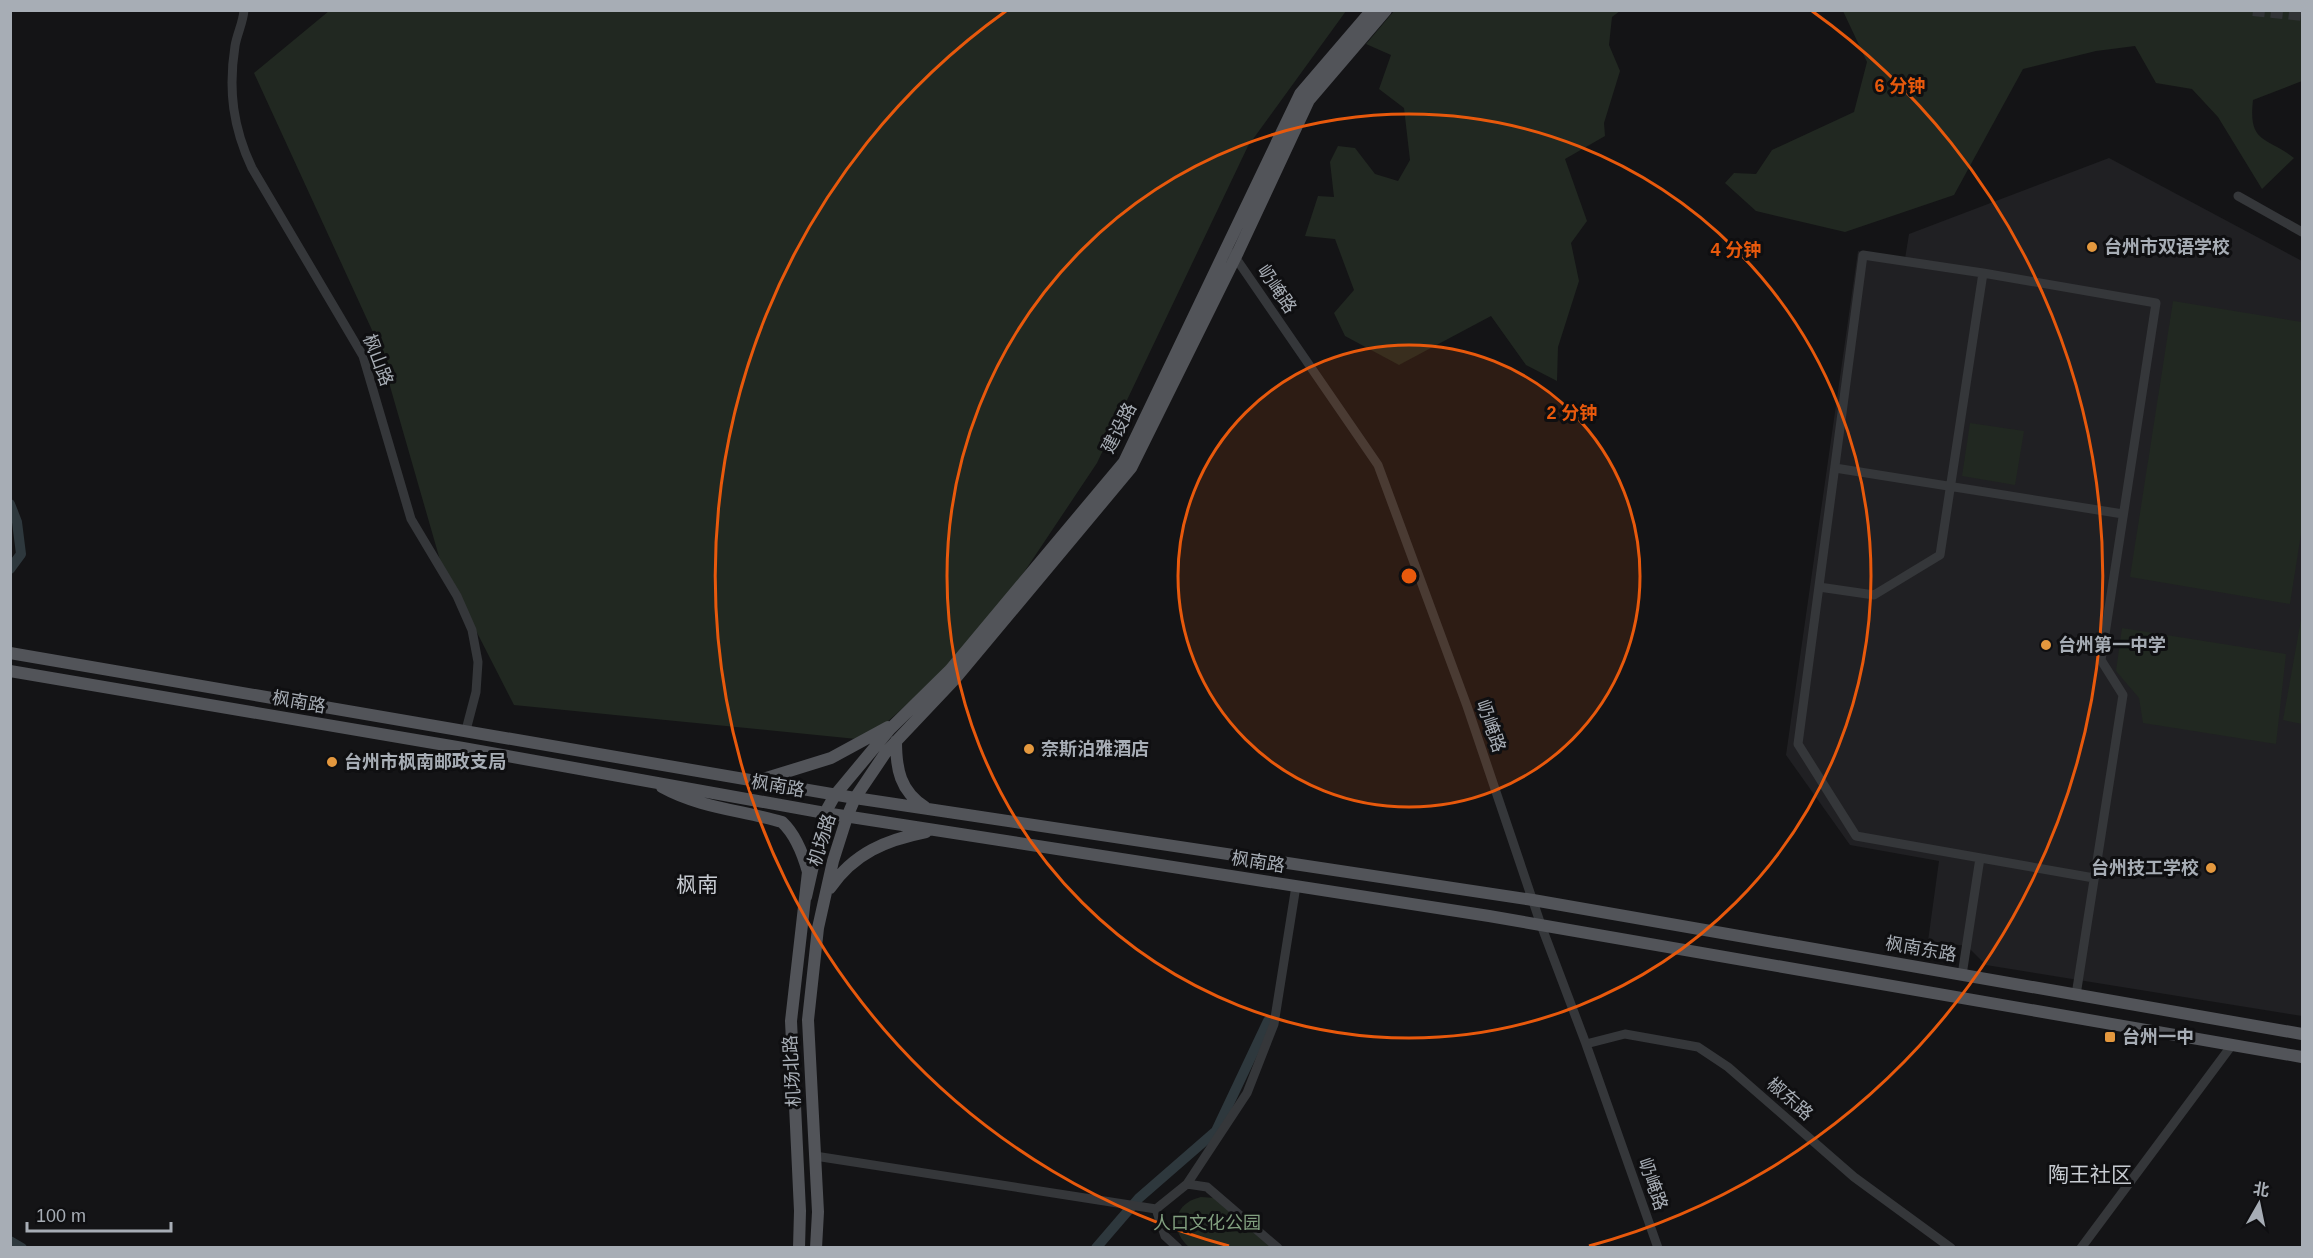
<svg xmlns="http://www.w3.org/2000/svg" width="2313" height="1258" font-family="Helvetica,'Noto Sans SC',sans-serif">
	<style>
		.built { fill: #202023 }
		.green { fill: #212821 }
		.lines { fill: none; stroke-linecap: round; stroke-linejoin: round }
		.canal { stroke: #2e383d; stroke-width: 10 }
		.major-tunnel { stroke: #313336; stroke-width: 12; stroke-dasharray: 12 6; stroke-linecap: butt }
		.minor { stroke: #35373a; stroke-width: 9 }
		.major { stroke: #525459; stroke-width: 12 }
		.ring { fill: none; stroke: #e8590c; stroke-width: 3 }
		.poi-dot { fill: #e4983e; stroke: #0f0f11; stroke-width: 2 }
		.labels { text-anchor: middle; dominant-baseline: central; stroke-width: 6; stroke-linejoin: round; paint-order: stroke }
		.poi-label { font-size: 18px; font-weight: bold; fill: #a7adb5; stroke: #0f0f11; text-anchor: start }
		.street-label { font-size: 18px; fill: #a7adb5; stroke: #0f0f11 }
		.park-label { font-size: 18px; fill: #819f7f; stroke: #0f0f11 }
		.quarter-label { font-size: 21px; fill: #c7cbd1; stroke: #0f0f11 }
		.centre { fill: #e8590c; stroke: #0f0f11; stroke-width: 3 }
		.ring-label { font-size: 18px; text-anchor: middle; font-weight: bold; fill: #e8590c; stroke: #0f0f11; stroke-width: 6; stroke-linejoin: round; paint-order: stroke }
	</style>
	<rect width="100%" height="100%" fill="#141416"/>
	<path class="built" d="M2109,158L2302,261V1016L1986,965L1967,946L1928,941L1939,861L1850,845L1786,755L1858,251L1905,259L1909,234Z"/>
	<path class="green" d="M329,11H1346L1248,146L1097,463L978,641L867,740L514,705L440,560L377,341L254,73Z
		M1394,11H1620L1612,17L1609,45L1620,71L1604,123L1605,136L1565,159L1587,221L1571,243L1579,281L1558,347L1557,381L1526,365L1491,316L1399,365L1345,336L1334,313L1354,290L1335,239L1305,236L1318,196L1334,197L1330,162L1338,146L1355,148L1375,174L1398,181L1410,160L1404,108L1379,89L1391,55L1366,44Z
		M1843,11H2302V81L2253,100C2248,144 2266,136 2294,158L2262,189L2218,117L2192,89L2156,83L2135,46L2096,51L2023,69L1954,195L1845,232L1756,211L1725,183L1734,173L1756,174L1772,150L1854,112L1867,62Z
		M2173,301L2302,322V527L2290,604L2130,577Z
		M1970,423L2024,431L2015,485L1962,476Z
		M2302,614V724L2283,720Z
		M2122,628L2286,654L2276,744L2143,723L2139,698L2116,671Z
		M1201,1197L1215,1198L1272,1247H1189C1169,1230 1173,1203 1201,1197Z"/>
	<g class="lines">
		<path class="canal" d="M10,504L17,522L21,554L10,569
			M10,1241L22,1248
			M1096,1248L1139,1198L1216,1131L1268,1021"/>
		<path class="major-tunnel" d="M2253,10L2302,15"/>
		<path class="minor" d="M244,10C243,23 237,34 235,46C228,90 233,128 252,168L363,356L411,519L457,596L472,630L478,662L476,692L466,730
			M2238,196L2302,232
			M1233,254L1378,465L1467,706L1541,925L1586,1044L1658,1248
			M1835,468L2123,514
			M1819,587L1874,595L1940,555L1983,273
			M1962,975L1980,858
			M2076,995L2123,695L2101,660L2156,303L1983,273L1863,255L1798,744L1856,836L2094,878
			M1586,1044L1625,1034L1698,1047L1728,1067L1854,1177L1951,1248
			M815,1156L1156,1209L1165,1236L1178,1248
			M1187,1184L1247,1093L1274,1024L1296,886
			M1156,1209L1187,1184L1207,1187L1278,1248
			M2081,1248L2232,1045"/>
		<path class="major" d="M10,653L855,798L1533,900L2302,1034
			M10,671L463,748L825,813L1489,916L2302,1057
			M896,741C896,769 900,791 925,807
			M760,780L831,758L888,727
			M662,787C700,808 741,810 782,822C796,835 803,854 808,872L791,1021L800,1211L799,1248
			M830,888C854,853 886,840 926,832
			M806,897L825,813L835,795L890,729L950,670L1124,462L1300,94L1372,10
			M816,1248L818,1212L808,1020L818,928L833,861L847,817L855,798L886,752L955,679L1131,468L1238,252L1309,100L1386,10"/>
	</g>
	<circle cx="1409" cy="576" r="231" fill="#e8590c" fill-opacity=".12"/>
	<g class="ring">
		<circle cx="1409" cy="576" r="231"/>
		<circle cx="1409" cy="576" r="462"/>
		<path d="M1229 1246A694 694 0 0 1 1006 11M1812 11A694 694 0 0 1 1589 1246"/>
	</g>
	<g class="poi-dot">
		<circle cx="2092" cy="247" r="6"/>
		<circle cx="2046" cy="645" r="6"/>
		<circle cx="1029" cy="749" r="6"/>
		<circle cx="332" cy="762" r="6"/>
		<circle cx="2211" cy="868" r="6"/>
		<rect x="2104" y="1031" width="12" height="12" rx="3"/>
	</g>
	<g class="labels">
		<g class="poi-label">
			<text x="2104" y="247">台州市双语学校</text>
			<text x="2058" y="645">台州第一中学</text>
			<text x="1041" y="749">奈斯泊雅酒店</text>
			<text x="344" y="762">台州市枫南邮政支局</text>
			<text x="2199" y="868" text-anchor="end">台州技工学校</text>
			<text x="2122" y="1037">台州一中</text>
		</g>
		<g class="street-label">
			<text transform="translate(1277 289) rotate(56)">屷崦路</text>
			<text transform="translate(378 360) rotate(69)">枫山路</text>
			<text transform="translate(1119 428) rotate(-63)">建设路</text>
			<text transform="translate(299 702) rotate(10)">枫南路</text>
			<text transform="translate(1491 726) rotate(71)">屷崦路</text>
			<text transform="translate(778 786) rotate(10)">枫南路</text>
			<text transform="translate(822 840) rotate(-73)">机场路</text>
			<text transform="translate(1258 862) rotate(9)">枫南路</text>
			<text transform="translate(1921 949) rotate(10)">枫南东路</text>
			<text transform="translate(792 1071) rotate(-93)">机场北路</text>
			<text transform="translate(1790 1099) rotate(41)">椒东路</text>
			<text transform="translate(1653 1184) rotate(71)">屷崦路</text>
		</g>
		<g class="park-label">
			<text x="1207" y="1223">人口文化公园</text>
		</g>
		<g class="quarter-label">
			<text x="697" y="884">枫南</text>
			<text x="2090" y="1174">陶王社区</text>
		</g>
	</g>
	<circle cx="1409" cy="576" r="9" class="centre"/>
	<g class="ring-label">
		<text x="1900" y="92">6 分钟</text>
		<text x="1736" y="256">4 分钟</text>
		<text x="1572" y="419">2 分钟</text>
	</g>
	<rect width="2313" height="1258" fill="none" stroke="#a7adb5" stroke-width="24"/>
	<g transform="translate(2259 1204) rotate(9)" stroke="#0f0f11" stroke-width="4.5" paint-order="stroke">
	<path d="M0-4.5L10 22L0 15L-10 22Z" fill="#a7adb5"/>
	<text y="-9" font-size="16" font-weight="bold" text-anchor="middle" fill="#a7adb5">北</text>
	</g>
	<path d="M27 1222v9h144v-9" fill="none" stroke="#a7adb5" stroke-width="3"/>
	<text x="36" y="1222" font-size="18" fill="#a7adb5" stroke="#0f0f11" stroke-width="4.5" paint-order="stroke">100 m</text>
</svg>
